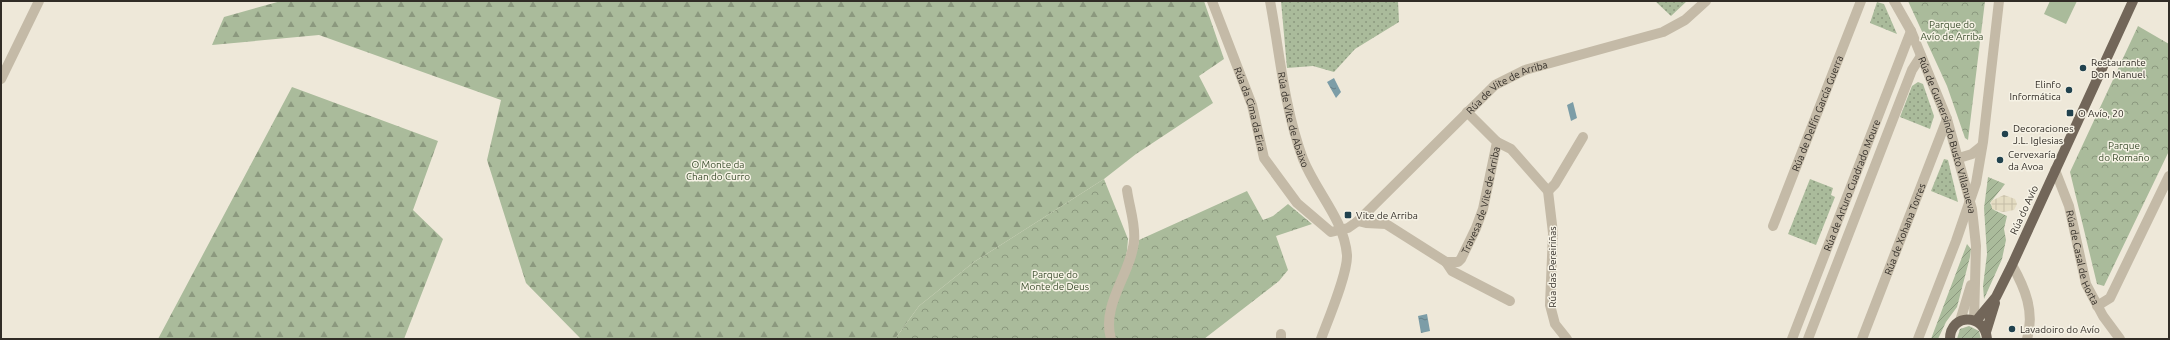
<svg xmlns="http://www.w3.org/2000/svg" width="2170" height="340" font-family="Ubuntu,sans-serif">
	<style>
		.grass { fill: url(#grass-dots) }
		.forest { fill: url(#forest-firs) }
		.park { fill: url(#park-crowns) }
		.garden { fill: url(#garden-furrows) }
		.pitch { fill: #aabb9b }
		.plaza { fill: url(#plaza-grid) }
		.water { fill: url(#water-ripples) }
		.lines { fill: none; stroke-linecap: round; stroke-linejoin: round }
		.minor { stroke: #c4baa7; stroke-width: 10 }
		.major { stroke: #726659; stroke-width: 10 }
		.poi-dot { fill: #21424e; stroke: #f6f2e5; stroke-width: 1.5 }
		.labels { text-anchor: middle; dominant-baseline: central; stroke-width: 3; stroke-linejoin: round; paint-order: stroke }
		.park-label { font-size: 10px; fill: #3b4d2d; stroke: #f6f2e5 }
		.poi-label { font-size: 10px; fill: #312c26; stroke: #f6f2e5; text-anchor: start }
		.street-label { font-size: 10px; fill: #312c26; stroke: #f6f2e5 }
	</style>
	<defs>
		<pattern id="grass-dots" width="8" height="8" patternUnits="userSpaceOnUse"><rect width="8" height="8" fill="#aabb9b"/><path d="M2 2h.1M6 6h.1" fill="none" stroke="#8b987e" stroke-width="1.8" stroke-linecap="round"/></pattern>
		<pattern id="forest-firs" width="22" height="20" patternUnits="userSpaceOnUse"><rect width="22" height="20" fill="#aabb9b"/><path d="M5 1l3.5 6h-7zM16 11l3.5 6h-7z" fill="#8b987e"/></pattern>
		<pattern id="park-crowns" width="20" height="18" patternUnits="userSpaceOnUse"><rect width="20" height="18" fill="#aabb9b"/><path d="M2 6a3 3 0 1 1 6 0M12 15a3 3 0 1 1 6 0" fill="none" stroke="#8b987e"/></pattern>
		<pattern id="garden-furrows" width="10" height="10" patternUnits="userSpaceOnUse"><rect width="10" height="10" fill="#aabb9b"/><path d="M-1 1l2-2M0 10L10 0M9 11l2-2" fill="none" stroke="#8b987e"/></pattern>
		<pattern id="plaza-grid" width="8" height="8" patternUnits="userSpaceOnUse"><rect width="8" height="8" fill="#e4dcc2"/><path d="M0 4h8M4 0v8" fill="none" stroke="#c4bda7"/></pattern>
		<pattern id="water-ripples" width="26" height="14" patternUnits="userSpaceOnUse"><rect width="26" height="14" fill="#7c9da7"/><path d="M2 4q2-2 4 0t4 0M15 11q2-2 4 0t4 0" fill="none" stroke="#668088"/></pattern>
	</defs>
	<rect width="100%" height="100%" fill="#eee8d9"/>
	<path class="grass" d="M1281,1H1398L1399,22L1355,49L1334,72L1313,66L1287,68Z
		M1655,1H1687L1671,16Z
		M1877,2L1884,4L1897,34L1870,23Z
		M1918,82L1923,84L1934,116L1930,129L1900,117L1912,86Z
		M1944,159L1948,160L1958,202L1931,191Z
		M1810,179L1833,188L1831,195L1835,197L1816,245L1788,234Z"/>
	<path class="forest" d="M281,1H1204L1224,59L1199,76L1213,103L1136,154L1104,179L974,262L919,306L895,339H581L526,283L487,160L501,100L319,35L212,45L224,17Z
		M292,87L438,141L413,210L443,239L404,339H158Z"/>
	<path class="park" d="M1908,1H1985L1968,140L1965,138L1947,86Z
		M2138,26L2169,44V151L2104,286L2097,284L2070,172Z
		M1104,179L1128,239L1127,251L1108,339H895L919,306L974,262Z
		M1247,191L1263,220L1273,216L1288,204L1312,224L1276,236L1288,270L1279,281L1204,339H1114C1113,324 1113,309 1118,296C1126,276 1136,261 1139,240Z"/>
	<path class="garden" d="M1988,177L2005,184L1990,203L1994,210L2007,216L2004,229L2006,240L2002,259L1984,299L1983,286L1987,254L1984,208Z
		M1967,244L1971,249L1970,257L1957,307L1946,322L1938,339H1931Z
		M1969,326L1979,331L1981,339H1957L1960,329Z"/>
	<path class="pitch" d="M2050,1H2077L2066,24L2044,14Z"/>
	<path class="plaza" d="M2004,195L2015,199L2017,204L2014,210L2003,212L1992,209L1991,201Z"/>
	<path class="water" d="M1334,78L1341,92L1336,98L1327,82Z
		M1573,102L1577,118L1571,121L1567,105Z
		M1427,314L1430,331L1421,333L1418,316Z"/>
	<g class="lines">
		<g class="minor">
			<path id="s1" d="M1212,1L1252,105L1264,158L1297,203L1331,232L1348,228L1358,221L1495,85L1525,70L1663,32L1685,20L1706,1"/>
			<path id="s2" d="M1270,1C1280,54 1284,108 1303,159C1316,192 1344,219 1347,255C1348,273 1328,320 1321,339"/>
			<path id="s3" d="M1894,1L1911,31L1947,119L1972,209L1976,246L1974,320"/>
			<path d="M1,79L39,1"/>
			<path d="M1497,142L1511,149L1548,191L1553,233L1550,305L1555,324L1567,339"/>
			<path d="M1959,158L1972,154L1982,146"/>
			<path id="s4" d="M2055,170L2069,206L2086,284L2103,316L2120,339"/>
			<path d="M1548,191L1555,184L1583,137"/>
			<path id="s5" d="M1358,221L1366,223L1386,224L1446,262H1458L1461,259L1476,228L1483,209L1497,142L1467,112"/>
			<path id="s6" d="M1773,226L1861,1"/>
			<path d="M1446,262L1452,271L1510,301"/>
			<path d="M2012,265C2025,288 2035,312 2027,339"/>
			<path d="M2097,306L2110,298L2169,176"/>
			<path d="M1960,321L1971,285"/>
			<path d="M1111,339C1101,304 1131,274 1134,241C1136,225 1129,206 1127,190"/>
			<path d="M1281,339V334"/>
			<path id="s7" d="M1792,339L1911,31"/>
			<path d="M1808,339L1912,70L1921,56"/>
			<path id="s8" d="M1862,339L1947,119"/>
			<path d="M1918,339L1956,241L1976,183L1983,142L1999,1"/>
		</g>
		<path class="major" d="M1976,321L1996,297L2012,265L2133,1
			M1986,332L1995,303
			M1950,339C1950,313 1985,313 1987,339"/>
	</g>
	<g class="poi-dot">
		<circle cx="2083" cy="68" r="4"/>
		<circle cx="2069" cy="90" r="4"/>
		<rect x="2066" y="109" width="8" height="8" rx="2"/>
		<circle cx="2005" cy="134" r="4"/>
		<circle cx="2000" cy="160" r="4"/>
		<rect x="1344" y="211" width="8" height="8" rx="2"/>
		<circle cx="2012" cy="329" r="4"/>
	</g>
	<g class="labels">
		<g class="park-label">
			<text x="1952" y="24">Parque do<tspan x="1952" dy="12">Avío de Arriba</tspan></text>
			<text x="2124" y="145">Parque<tspan x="2124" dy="12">do Romaño</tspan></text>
			<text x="718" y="164">O Monte da<tspan x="718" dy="12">Chan do Curro</tspan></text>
			<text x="1055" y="274">Parque do<tspan x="1055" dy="12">Monte de Deus</tspan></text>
		</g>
		<g class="poi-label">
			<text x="2091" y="62">Restaurante<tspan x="2091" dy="12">Don Manuel</tspan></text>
			<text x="2061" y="84" text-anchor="end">Elinfo<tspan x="2061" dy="12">Informática</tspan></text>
			<text x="2078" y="113">O Avío, 20</text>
			<text x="2013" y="128">Decoraciones<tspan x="2013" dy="12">J.L. Iglesias</tspan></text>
			<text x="2008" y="154">Cervexaría<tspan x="2008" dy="12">da Avoa</tspan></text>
			<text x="1356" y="215">Vite de Arriba</text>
			<text x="2020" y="329">Lavadoiro do Avío</text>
		</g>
		<g class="street-label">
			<text stroke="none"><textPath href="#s1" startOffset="498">Rúa de Vite de Arriba</textPath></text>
			<text stroke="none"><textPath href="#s1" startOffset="115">Rúa da Cima da Eira</textPath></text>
			<text stroke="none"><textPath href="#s6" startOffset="121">Rúa de Delfín García Guerra</textPath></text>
			<text stroke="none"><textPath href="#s2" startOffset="121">Rúa de Vite de Abaixo</textPath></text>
			<text stroke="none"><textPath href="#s3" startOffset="145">Rúa de Gumersindo Busto Villanueva</textPath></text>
			<text stroke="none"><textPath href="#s7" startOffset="165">Rúa de Arturo Cuadrado Moure</textPath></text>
			<text stroke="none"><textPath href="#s5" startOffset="178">Travesa de Vite de Arriba</textPath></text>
			<text transform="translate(2024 210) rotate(-65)">Rúa do Avío</text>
			<text stroke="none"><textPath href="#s8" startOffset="118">Rúa de Xohana Torres</textPath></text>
			<text stroke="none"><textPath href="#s4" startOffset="92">Rúa de Casal de Horta</textPath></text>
			<text transform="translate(1552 267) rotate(-90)">Rúa das Pereiriñas</text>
		</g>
	</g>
	<rect width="2170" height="340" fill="none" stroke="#312c26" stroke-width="4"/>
</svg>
